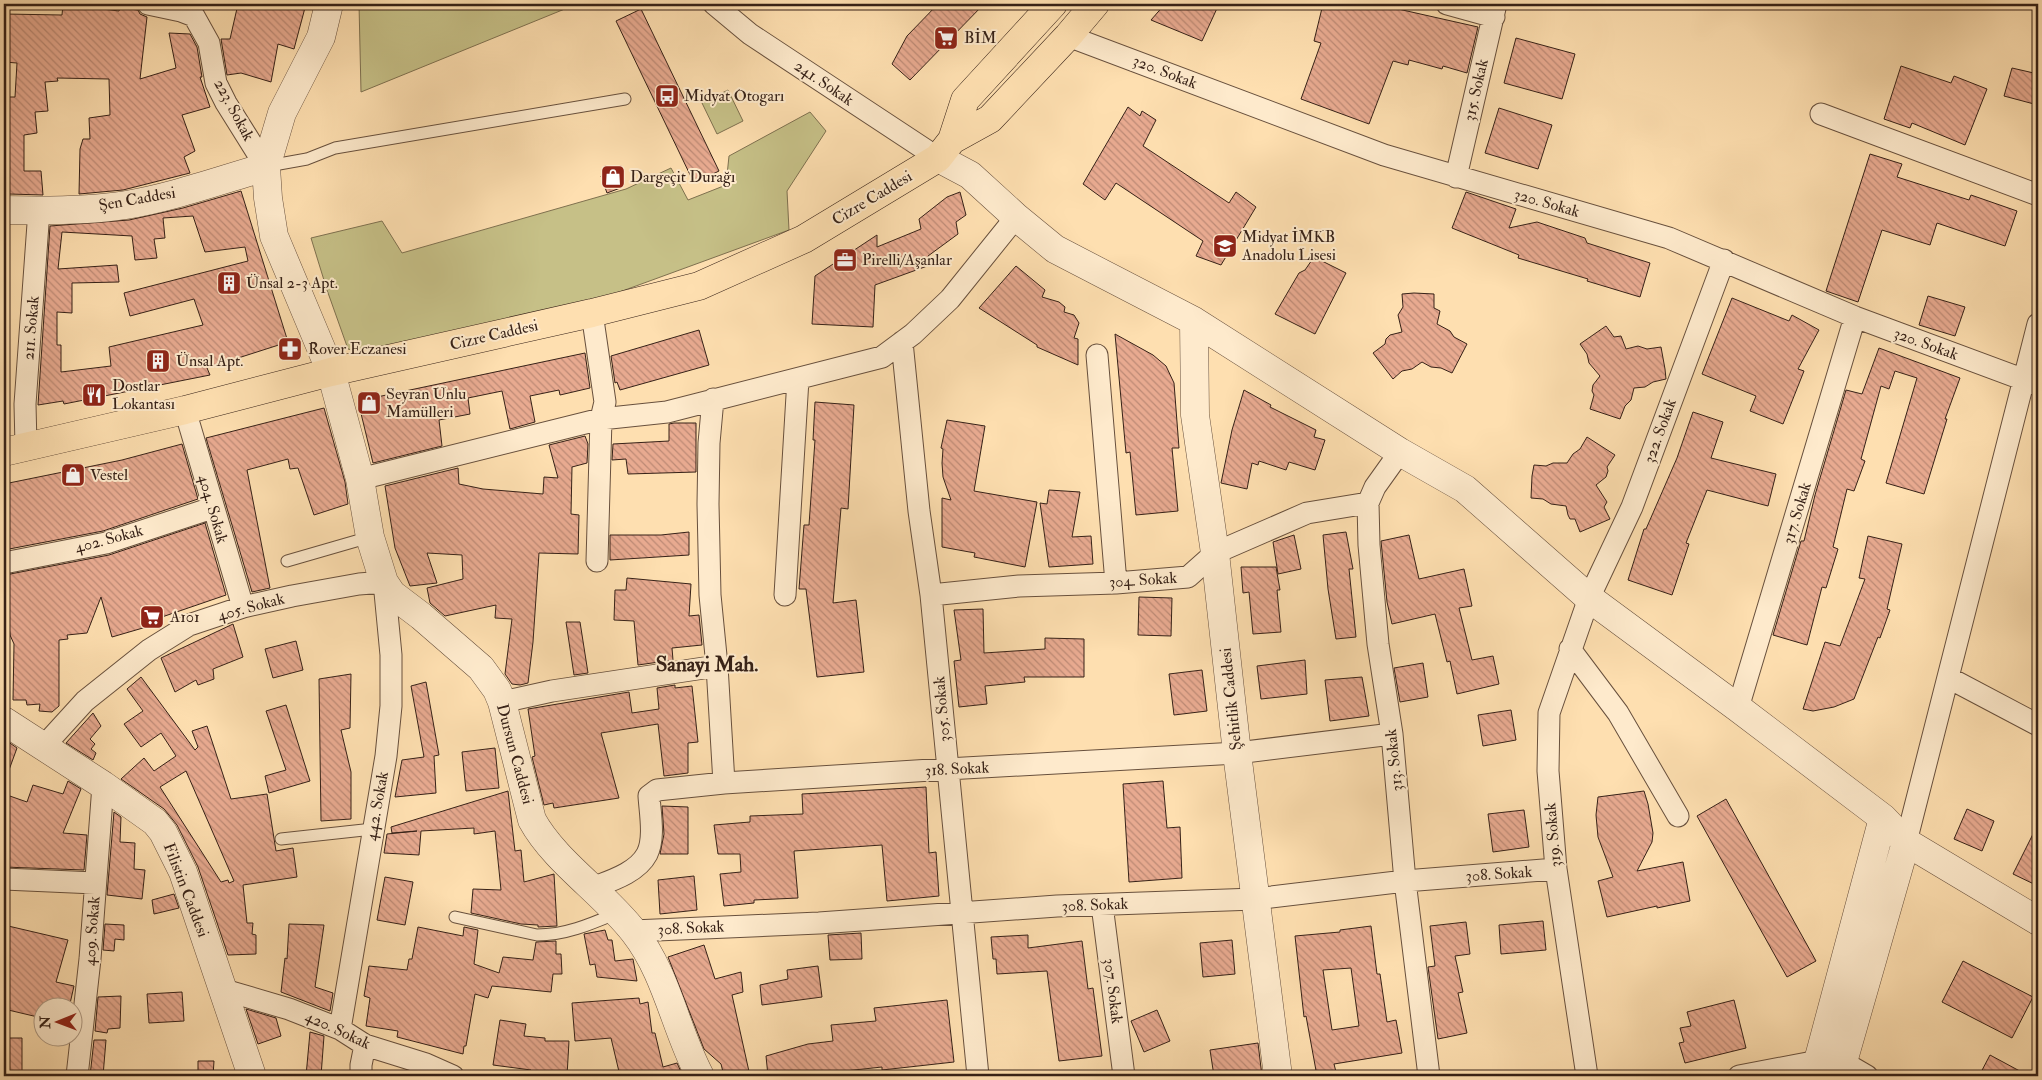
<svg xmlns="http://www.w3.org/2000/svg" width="2042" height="1080" font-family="'IM FELL Double Pica',serif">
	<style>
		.green { fill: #c6c087; stroke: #7e704f }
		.building { fill: url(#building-back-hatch); stroke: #362117; fill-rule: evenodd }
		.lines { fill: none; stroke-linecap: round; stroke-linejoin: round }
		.service-casing { stroke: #68503d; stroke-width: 13 }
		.minor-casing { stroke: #68503d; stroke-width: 23 }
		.tertiary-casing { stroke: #68503d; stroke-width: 29 }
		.primary-casing { stroke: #362117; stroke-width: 29 }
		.service { stroke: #feeacc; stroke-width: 11 }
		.minor { stroke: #feeacc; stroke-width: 21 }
		.tertiary { stroke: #feeacc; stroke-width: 28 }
		.primary { stroke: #fedfb0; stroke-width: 28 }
		.labels { text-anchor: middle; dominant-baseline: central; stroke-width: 4; stroke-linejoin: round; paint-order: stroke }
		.poi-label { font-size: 16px; fill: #362117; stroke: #feeacc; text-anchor: start }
		.street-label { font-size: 16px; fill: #362117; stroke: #feeacc }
		.district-label { font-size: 21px; font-weight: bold; fill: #362117; stroke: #feeacc }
	</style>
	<defs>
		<pattern id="building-back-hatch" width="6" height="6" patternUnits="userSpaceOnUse" patternTransform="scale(1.25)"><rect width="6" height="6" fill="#e8aa90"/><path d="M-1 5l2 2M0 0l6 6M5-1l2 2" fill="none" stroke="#bd8a75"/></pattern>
	</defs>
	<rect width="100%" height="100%" fill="#fedfb0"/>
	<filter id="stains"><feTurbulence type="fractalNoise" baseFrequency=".004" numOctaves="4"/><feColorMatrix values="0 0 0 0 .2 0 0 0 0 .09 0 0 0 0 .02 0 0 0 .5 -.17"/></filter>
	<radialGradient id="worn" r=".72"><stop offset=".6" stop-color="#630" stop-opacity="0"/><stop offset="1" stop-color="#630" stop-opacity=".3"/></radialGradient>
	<path class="green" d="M359,4H577L361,92Z
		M728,90L743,121L717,134L702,103Z
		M810,112L826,131L787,191L789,230L614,294L400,343L367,354L348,349L327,290L311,238L382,221L402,253L626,189L671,168L688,200L726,185L729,156Z"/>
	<path class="building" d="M63,4L119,11L120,8L138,10L140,14L147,17L140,79L176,68L169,33L190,34L197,47L202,77H200L210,107L182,115L195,151L184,157L190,173L123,190L79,194L80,149L83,139H90L89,118L110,115L109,79L57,78L58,81L45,82L48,111L35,112L37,133L24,135V171H41L43,195L9,194L6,97H15L17,63L4,62V14L62,15Z
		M238,4H306L294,49L278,44L271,82L241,73L227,75L221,39H230Z
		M938,4H984L910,80L892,64L907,36Z
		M1165,4H1219L1202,41L1151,20Z
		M1323,4H1376L1478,27L1467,73L1443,66L1442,69L1409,60L1408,65L1393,61L1369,124L1301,99L1321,43L1314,41Z
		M641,9L719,171L694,183L616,21Z
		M1516,38L1575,54L1562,99L1504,83Z
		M1901,66L1951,83L1954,76L1987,89L1965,145L1912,123L1910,128L1884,119Z
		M2012,68L2038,74V87L2034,104L2004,96Z
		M1128,107L1140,116L1142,111L1156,120L1143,146L1229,203L1236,192L1256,207L1221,265L1196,256L1203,241L1116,183L1105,200L1083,184Z
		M1499,108L1552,125L1538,169L1485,153Z
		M1870,154L1902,164L1897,177L1969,200L1971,195L2017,211L2005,246L1937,223L1930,245L1882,230L1858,302L1826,291Z
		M616,170L623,187L607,193L601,176Z
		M241,191L288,342L207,368L210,375L64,404L63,401L38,405L50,226L129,220L183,208ZM193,216L205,252L245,247L248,261L124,293L130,316L194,299L203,325L109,347L111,366L61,372V345H57V312L72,313V283L119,282L117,265L58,269L62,232L132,236L135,260L157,258L154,239L165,238L163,218Z
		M960,192L966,215L956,222L958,234L928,256L930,265L875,285L873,327L812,324L815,276L877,235V247L921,229L919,219L947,197Z
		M1466,192L1516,209L1509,228L1537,222L1585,238L1587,243L1650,263L1640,297L1587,281L1588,279L1518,258L1519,255L1452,228Z
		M1314,257L1346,273L1315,334L1275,314L1299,273L1305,270Z
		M1016,266L1045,290L1042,297L1059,302L1065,307L1064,312L1074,315L1079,323L1074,338L1078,339V365L1037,347V345L979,308Z
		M1414,293L1434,294V308L1440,311L1437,324L1450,331L1454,337L1467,344L1452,373L1441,368L1431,367L1422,362L1412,369L1402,371L1393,379L1373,353L1385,344L1386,339L1390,335L1402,332L1398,315L1403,307L1402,294Z
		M1928,296L1965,307L1955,336L1919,325Z
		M1732,298L1789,321L1792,315L1819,330L1798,369L1804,371L1783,424L1750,411L1756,396L1702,374Z
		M1606,326L1614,337L1621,336L1626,349L1638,346L1647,349L1661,347L1665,369L1666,379L1653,382L1645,387L1634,388L1631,400L1625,406L1620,419L1590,409L1594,395L1592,391L1593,385L1600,376L1589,363L1587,354L1580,344Z
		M699,330L709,365L620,390L617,382L615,383L611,356Z
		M1115,334L1153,355L1166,366L1174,383L1179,448H1172L1178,511L1136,515L1130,452L1126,453Z
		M1879,348L1960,378L1945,419H1947L1924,494L1886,483L1917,378L1895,371L1889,389L1881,386L1861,459L1865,461L1854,491L1847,489L1833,547L1838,549L1826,588L1822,587L1807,645L1773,635L1801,541H1804L1815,495L1846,390L1862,394Z
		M585,353L590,388L560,395L559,390L530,396L535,422L510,429L502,391L468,398L470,414L439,420L442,446L373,463L358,401Z
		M1244,390L1271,405L1270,407L1316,430L1314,437L1325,440L1315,470L1289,462L1286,470L1259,461L1258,465L1252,463L1247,489L1221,483L1232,430Z
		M815,402L854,405L848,509L841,508L833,603L856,600L864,672L817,677L806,589H799L804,525H809L815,440H813Z
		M324,408L345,482L348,504L314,515L298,468L290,469L288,459L247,470L270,588L252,592L206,438Z
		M1693,412L1723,422L1711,458L1776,474L1768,506L1707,490L1686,543L1689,544L1672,595L1628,580L1644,529H1646L1677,458Z
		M947,420L985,426L974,491L1037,502L1025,567L974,557L975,553L942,547V498L951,500L943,477L942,463L943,449L941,448Z
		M674,423H696V472L628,474L626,459L612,460L613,444L669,441V424Z
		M585,436L588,444L587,463L572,467L571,514L579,515L578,554L539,553L533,642L528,683L520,685L512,684L505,674L512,619L495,618L496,605L445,616L430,603L427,588L463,579L462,555L427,553L437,583L410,586L395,548L385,486L458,468L459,484L483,489L543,494L544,477L558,478L549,445Z
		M1587,437L1615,455L1607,467L1608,471L1606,477L1596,485L1605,499L1607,502L1604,507L1610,519L1580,532L1575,519H1570L1568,515L1566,506L1551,504L1543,499L1531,498L1532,476L1534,465L1546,466L1553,463H1567L1573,454L1580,449Z
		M182,444L198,499L103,531L4,550V484L122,460Z
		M1049,490L1080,492L1072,537L1091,536L1093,564L1049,567L1040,503L1047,504Z
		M205,523L226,595L159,618L160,623L112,637L101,597L87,633L67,635L68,639L59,640V706L52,712L39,711L40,704L27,705L26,700H13L14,644L10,635L4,582L5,575L109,555Z
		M689,532V555L610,560V535H661Z
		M1346,532L1353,569H1349L1356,637L1336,639L1328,589L1323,535Z
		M1294,535L1301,569L1278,574L1273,542Z
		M1409,535L1419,579L1464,569L1472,606L1459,608L1472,660L1493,656L1499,684L1457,694L1450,661L1447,662L1435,614L1392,624L1387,602L1381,541Z
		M1868,536L1902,544L1887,609L1890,610L1880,638L1878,637L1854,699L1834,707L1813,711L1803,709L1825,642L1840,646L1865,579L1859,578Z
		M1241,567H1276L1280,590H1277L1281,632L1253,634L1249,592L1243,593Z
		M627,578L691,584L689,616L699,615L702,645L672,648L673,660L638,665L634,621L614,620L615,590H626Z
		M1139,597L1172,598L1171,636L1138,635Z
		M983,609L984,653L1045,649V638L1084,639V677H1024L1025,682L985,686L987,704L959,707L954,661L961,660L954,610Z
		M566,622H580L588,673L574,675Z
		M233,624L243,657L213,669L214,679L198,685L196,680L175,692L161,658Z
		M296,641L303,670L273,678L265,649Z
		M1305,660L1307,694L1261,699L1257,666Z
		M1423,663L1428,697L1400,702L1394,668Z
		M1202,670L1207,711L1174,715L1169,674Z
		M351,674L350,728L341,730L351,772V819L321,821L319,679Z
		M141,677L195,750L198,747L192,731L207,726L231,799L267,794L276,851L293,848L297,877L243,885L247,923H253L252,934L256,935V954L228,955L198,867L177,825L164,809L121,779L144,758L154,771L176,756L161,733L141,747L124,724L143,711L127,689ZM186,771L234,881L229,883L228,880L221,882L160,787Z
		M1362,677L1369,716L1330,721L1325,680Z
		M426,682L439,755L434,756L436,793L395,797L402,760L424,757L411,686Z
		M675,685V688L692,686L698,742L688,743V773L664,776L658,724L601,733L619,798L554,808L553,803L544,805L532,757L535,756L528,709L629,692L632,713L659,709L657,688Z
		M286,705L310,781L269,793L265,776L286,770L266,711Z
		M1511,710L1516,740L1483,746L1478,715Z
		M93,713L101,726L90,739L95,744L91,749L96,753L93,760L66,743Z
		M4,739L17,748L5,781L4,780Z
		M495,748L499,788L466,791L462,752Z
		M68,781L81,789L63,833L87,835L84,870L4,867V794L27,802L33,785L63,794Z
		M1163,781L1167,828L1180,827L1182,878L1129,882L1123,784Z
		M926,787L929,853L936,852L939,896L887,901L882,845L794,851L798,898L754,900V903L724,906L720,874L741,872L740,854H718L714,825L750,822V816L803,814L802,794Z
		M508,791L515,851L521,850L524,882L554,874L557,926L538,927V925L521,924L471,913L473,889L501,890L495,831L474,834V828L421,831L419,855L384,853L387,834L417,831L392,833L391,827Z
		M1644,791L1648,804L1653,833L1652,842L1637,871L1683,862L1690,901L1657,908V906L1607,917L1598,881L1613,877L1598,837L1596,815L1598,797Z
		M1726,799L1816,961L1787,977L1697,816Z
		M662,806L688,807V854H660L664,834Z
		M1967,809L1994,821L1982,851L1954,839Z
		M1524,810L1529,847L1493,852L1488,814Z
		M114,812L121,817L120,842L135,843L134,869L145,870L142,899L107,895Z
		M2038,824V886L2013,874Z
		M694,876L697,910L660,914L658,880Z
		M385,877L413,882L405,925L377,920Z
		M174,894L179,908L154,914L152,900Z
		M1543,921L1546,950L1501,954L1499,925Z
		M1466,922L1470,954L1455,956L1463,992L1458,993L1467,1033L1438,1039L1428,967L1435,966L1430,926Z
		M105,924L124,925V940L115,939L114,951L103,950Z
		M289,924L324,925L315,987L333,993L330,1011L281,992L285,958L287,959Z
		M4,925L68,940L56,982L74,986L69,1008H42V1018L4,1009Z
		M1371,926L1377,974H1380L1387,1022L1396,1020L1402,1053L1334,1064L1337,1076H1317L1306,1016L1304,1017L1295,936L1340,932V930ZM1351,968L1359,1026L1332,1030L1323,970Z
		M418,927L463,936L464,927L478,930L474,964L499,973L503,957L533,960L536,942L556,941V954H561L562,974H553L551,992L492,986L488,998L475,994L466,1046H464L463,1054L397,1037L398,1031L366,1026L370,998L364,996L369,966L407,970L409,959H412Z
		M605,930L608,940H612L615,961L633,959L637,981L597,977L595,964L590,965L584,934Z
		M861,933L862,959L830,960L828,935Z
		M1028,935V948L1082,941L1088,989L1093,988L1102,1056L1059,1061L1047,971L997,974L996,959H993L991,937Z
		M1232,940L1235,974L1203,977L1200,943Z
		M704,945L715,979L741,972L743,992L732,995L750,1076H724L721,1064L704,1049L668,957Z
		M1963,961L2033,997L2012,1038L1942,1002Z
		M818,966L822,997L762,1005L760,985L788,979L787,970Z
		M182,992L184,1021L149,1023L147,994Z
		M121,996L120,1028L108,1029L107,1033L95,1031L98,997Z
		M639,998L640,1004L648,1002L652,1033H655L663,1067L677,1063L683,1076H620L611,1038L575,1041L572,1003Z
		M947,1000L954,1062L882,1070V1067L817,1074L818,1076H768L766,1056L808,1044L833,1041L831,1025L876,1021L874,1008Z
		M1734,1000L1746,1048L1685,1063L1679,1043L1684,1042L1680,1028L1691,1026L1687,1012Z
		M246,1009L276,1018L281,1036L258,1044Z
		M1157,1010L1170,1041L1144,1052L1131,1021Z
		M500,1020L526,1024L524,1036L545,1038V1041H569L567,1076H531V1070L493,1065Z
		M310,1032L324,1036L321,1076H306Z
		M4,1038H22V1076H4Z
		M94,1040H106L103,1076H90Z
		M1258,1043L1262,1076H1214L1210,1050Z
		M1990,1055L2029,1076H1979Z
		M198,1061H214L213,1076H198Z"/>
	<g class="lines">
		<defs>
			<path id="service" d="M268,166L307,159L335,148L625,99
				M287,561L370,537
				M281,839L373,829
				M455,917L537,935C566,935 591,924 617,913"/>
			<path id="minor" d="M148,4L181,11
				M180,4L181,11L194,16L209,43L216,83L226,103L266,167
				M714,4L750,34L938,158
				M1447,4L1494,17
				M1068,36L1384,155L1669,238L1855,317L2038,385
				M1821,114L2038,195
				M1456,177L1496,4
				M592,313L605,402L601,419L597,561
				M902,342L919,511L931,595L978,1076
				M1097,355L1116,583
				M713,399L709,443L708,504L710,595L717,666L724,783
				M185,410L243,607
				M26,446L25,404L39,210
				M1400,452L1375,487L1368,503L1369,545L1378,644L1392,734L1405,881L1429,1076
				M360,479L601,419L667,412L882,357L913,334L950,299L1016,217
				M4,563L106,543L212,508
				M785,595L798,379
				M931,595L1019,586L1116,583L1188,577L1215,553L1307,513L1368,503
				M1570,649L1618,713L1678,816
				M1949,678L2038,725
				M502,702L552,691L717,666
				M1738,708L1855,317
				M44,746L85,701L149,650L189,625L243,607L292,596L359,584L384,582L391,655V706L386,756L340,1029
				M1906,842L2038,324
				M4,879L95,883
				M592,888C610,881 637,873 647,854C655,838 650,813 649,796L657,790L724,783L947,769L1237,753L1392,734
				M1102,905L1124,1076
				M633,931L819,923L1057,906L1255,899L1405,881L1556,869
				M221,989L289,1009L340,1029L365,1045L426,1064L453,1076
				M1843,1062L1867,1076
				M77,1076L90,959L103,785
				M361,1076V1065L365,1045
				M1587,1076L1556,869L1548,771L1549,713L1589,598L1632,507L1724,260
				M1739,1076L1818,1061"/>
			<path id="tertiary" d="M329,4L321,37L282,113L266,167L268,198L274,236L331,372L360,479L370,537L384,582L392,594L421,616L481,668L497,690L502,702L532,820C555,862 604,893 634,932C667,974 675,1029 700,1076
				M938,158L970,175L1016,217L1055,249L1194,321L1400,452L1465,489L1589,598L1738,708L1883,818L1906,842L2038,921
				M4,210C43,211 88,211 126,205C174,197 220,180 266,167
				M1194,321L1195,415L1215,553L1237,753L1278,1076
				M4,721L103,785L155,822L163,832L183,872L252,1076
				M1814,1076L1883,818
				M1839,1076L1906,842"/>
			<path id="primary" d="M952,140L990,119L1068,36L1095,4
				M4,452L185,410L331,372L592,313L699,286L804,239L938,158L952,140L965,100L1053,4"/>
		</defs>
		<use href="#service" class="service-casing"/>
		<use href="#minor" class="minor-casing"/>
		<use href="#tertiary" class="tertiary-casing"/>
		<use href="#primary" class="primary-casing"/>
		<use href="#service" class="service"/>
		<use href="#minor" class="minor"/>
		<use href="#tertiary" class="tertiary"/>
		<use href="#primary" class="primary"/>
	</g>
	<defs>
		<symbol id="supermarket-square" viewBox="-11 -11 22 22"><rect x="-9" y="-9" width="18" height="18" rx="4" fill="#8f2418" stroke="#feeacc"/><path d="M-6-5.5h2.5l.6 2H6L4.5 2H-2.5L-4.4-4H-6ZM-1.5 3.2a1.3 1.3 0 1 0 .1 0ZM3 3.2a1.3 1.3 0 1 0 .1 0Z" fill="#fff"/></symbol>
		<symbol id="bus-square" viewBox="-11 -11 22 22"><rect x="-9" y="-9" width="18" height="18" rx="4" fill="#8f2418" stroke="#feeacc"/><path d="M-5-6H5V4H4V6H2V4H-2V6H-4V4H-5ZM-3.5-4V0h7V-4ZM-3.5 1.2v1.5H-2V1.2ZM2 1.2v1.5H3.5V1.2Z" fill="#fff"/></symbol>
		<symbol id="shop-square" viewBox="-11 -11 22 22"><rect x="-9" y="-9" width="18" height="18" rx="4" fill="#8f2418" stroke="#feeacc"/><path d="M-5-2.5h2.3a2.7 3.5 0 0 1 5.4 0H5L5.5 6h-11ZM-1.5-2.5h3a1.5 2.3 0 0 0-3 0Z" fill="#fff"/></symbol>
		<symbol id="school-square" viewBox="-11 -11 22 22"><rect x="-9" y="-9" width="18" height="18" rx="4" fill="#8f2418" stroke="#feeacc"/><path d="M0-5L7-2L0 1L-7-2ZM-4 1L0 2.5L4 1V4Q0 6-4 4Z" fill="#fff"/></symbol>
		<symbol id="office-square" viewBox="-11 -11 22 22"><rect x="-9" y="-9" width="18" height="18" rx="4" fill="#8f2418" stroke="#feeacc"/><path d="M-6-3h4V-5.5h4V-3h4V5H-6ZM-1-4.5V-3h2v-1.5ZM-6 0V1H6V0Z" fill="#fff"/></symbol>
		<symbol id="building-square" viewBox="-11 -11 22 22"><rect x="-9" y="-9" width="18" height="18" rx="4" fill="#8f2418" stroke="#feeacc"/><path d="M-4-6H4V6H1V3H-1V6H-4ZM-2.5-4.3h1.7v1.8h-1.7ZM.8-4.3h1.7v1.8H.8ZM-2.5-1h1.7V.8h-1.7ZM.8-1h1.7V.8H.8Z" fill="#fff"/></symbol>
		<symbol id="pharmacy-square" viewBox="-11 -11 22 22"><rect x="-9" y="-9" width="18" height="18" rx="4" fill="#8f2418" stroke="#feeacc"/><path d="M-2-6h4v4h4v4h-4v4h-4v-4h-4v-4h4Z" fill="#fff"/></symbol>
		<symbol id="restaurant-square" viewBox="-11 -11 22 22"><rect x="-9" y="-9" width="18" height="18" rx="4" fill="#8f2418" stroke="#feeacc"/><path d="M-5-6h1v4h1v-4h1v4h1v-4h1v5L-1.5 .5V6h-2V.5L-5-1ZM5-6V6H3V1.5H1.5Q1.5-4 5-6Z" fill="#fff"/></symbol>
	</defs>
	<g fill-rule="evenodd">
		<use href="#supermarket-square" x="932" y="24" width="28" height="28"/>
		<use href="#bus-square" x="653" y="82" width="28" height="28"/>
		<use href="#shop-square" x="599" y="163" width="28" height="28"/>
		<use href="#school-square" x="1211" y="232" width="28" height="28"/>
		<use href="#office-square" x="831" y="246" width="28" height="28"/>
		<use href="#building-square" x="215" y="269" width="28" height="28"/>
		<use href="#pharmacy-square" x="276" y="335" width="28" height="28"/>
		<use href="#building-square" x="144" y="347" width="28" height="28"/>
		<use href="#restaurant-square" x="80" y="381" width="28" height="28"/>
		<use href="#shop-square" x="355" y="389" width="28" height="28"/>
		<use href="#shop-square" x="59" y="461" width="28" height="28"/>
		<use href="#supermarket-square" x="138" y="603" width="28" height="28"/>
	</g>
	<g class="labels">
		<g class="poi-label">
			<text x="964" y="38">BİM</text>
			<text x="684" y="96">Midyat Otogarı</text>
			<text x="630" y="177">Dargeçit Durağı</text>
			<text x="1242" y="237">Midyat İMKB<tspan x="1242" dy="18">Anadolu Lisesi</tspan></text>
			<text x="862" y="260">Pirelli/Aşanlar</text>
			<text x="246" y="283">Ünsal 2-3 Apt.</text>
			<text x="308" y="349">Rover Eczanesi</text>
			<text x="176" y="361">Ünsal Apt.</text>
			<text x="112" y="386">Dostlar<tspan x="112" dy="18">Lokantası</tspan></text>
			<text x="386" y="394">Seyran Unlu<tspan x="386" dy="18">Mamülleri</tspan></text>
			<text x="90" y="475">Vestel</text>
			<text x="170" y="617">A101</text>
		</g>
		<g class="street-label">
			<text transform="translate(1165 72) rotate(21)">320. Sokak</text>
			<text transform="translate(824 83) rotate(34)">241. Sokak</text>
			<text transform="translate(1476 90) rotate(-77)">315. Sokak</text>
			<text transform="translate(234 110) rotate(62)">223. Sokak</text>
			<text transform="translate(872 198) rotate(-31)">Cizre Caddesi</text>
			<text transform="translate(137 199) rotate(-10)">Şen Caddesi</text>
			<text transform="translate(1547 203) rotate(16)">320. Sokak</text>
			<text transform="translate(31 328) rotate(-85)">211. Sokak</text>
			<text transform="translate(494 335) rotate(-13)">Cizre Caddesi</text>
			<text transform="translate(1926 344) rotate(20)">320. Sokak</text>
			<text transform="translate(1660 431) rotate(-70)">322. Sokak</text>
			<text transform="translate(213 509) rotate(74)">404. Sokak</text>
			<text transform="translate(1797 513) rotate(-73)">317. Sokak</text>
			<text transform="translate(109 539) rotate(-15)">402. Sokak</text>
			<text transform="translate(1143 580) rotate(-4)">304. Sokak</text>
			<text transform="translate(251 607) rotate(-15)">405. Sokak</text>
			<text transform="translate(1231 699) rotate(-96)">Şehitlik Caddesi</text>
			<text transform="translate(942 709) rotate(-95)">305. Sokak</text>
			<text transform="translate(515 754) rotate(75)">Dursun Caddesi</text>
			<text transform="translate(1394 760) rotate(-96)">313. Sokak</text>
			<text transform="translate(957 769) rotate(-3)">318. Sokak</text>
			<text transform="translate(377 806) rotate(-80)">442. Sokak</text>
			<text transform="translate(1553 835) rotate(-95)">319. Sokak</text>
			<text transform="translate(1499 874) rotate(-4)">308. Sokak</text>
			<text transform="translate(186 890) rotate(69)">Filistin Caddesi</text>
			<text transform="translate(1095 905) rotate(-2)">308. Sokak</text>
			<text transform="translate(691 928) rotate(-3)">308. Sokak</text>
			<text transform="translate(92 931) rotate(-86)">409. Sokak</text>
			<text transform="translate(1113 991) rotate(83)">307. Sokak</text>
			<text transform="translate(338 1030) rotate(25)">420. Sokak</text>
		</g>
		<g class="district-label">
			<text x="707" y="664">Sanayi Mah.</text>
		</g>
	</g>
	<rect width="2042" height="1080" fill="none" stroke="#fedfb0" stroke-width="20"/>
	<rect x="5" y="5" width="2032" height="1070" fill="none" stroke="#362117" stroke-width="2.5"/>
	<rect x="10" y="10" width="2022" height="1060" fill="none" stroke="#362117"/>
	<g transform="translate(58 1022) rotate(269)"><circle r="24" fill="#feeacc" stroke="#ae9a84"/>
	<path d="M0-4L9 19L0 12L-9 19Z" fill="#8f2418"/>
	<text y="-8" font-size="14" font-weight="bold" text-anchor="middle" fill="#362117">N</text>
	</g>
	<rect width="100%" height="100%" filter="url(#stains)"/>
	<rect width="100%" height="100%" fill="url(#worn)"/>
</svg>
